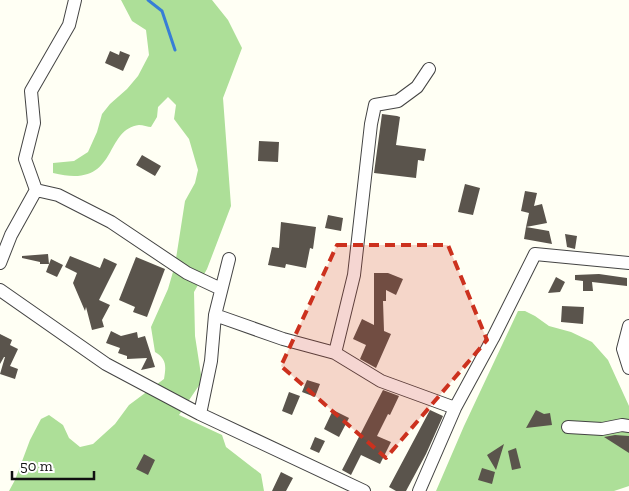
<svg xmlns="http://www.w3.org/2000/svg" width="629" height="491" font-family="'Zilla Slab',serif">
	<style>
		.forest { fill: #addf98 }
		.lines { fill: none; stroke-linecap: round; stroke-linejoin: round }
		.stream { stroke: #377ed6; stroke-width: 3 }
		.building { fill: #5a544c }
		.minor-casing { stroke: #444; stroke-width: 14 }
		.minor { stroke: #fff; stroke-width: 12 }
		.marked { fill: #cc311e; fill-opacity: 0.2; stroke: #cc311e; stroke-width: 4; stroke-dasharray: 10 6; stroke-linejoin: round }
	</style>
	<rect width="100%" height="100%" fill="#fffff4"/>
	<path class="forest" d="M121,0H212L228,20L242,48L223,98L231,206L207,269L194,292L195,336L202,381L179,415L222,435L226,447L261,474L264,491H9L15,480L30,440L41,419L49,415L63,425L69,438L80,447L93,444L115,424L129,405L164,379C166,367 167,359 155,352L151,327L168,289L175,265L185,201L195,183L198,170L189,139L174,119L176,105L168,97L158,107L157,117L151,127C148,127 143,125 139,125C102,130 120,190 53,173V163L74,161L88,152L97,132L102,114L110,104L127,89L138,76L149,55L146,30L132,21Z
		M518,311H525L535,316L549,326L571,332L592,342L608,360L629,406V486L614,491H436L464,426Z"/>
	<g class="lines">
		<path class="stream" d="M148,0L162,11L175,50"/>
	</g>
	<path class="building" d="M110,51L119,55L120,51L130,55L123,71L105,63Z
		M382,114L397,116L400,117L396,145L426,149L424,161L418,160L416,178L374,173Z
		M259,141L279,142L278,162L258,161Z
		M142,155L161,166L155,176L136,165Z
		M465,184L480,188L473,215L458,212Z
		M525,191L537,193L534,206L542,204L547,223L526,227L529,213L521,211Z
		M328,215L343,218L341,231L325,228Z
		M281,222L316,227L313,249L310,248L306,268L286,264L285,268L268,265L272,247L279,248Z
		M526,227L549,231L552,244L524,239Z
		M565,234L577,236L575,249L567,247Z
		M48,254L49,264H40V262L22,258V256Z
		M70,256L100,268L104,258L117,264L99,300L110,305L102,320L104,327L92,330L86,307L85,311L73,283L77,273L65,267Z
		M136,257L165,269L147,317L133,312L135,307L119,300Z
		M51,259L63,265L57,277L46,272Z
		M374,273H388L403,279L396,295L386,290V301H383L384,331L391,334L376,368L360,359L366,345L353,339L362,319L374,325Z
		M599,274L627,278V286L592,282L593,291H583V281L575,280V275Z
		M556,277L565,282L560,292L548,293Z
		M562,306L584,307L583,324L561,322Z
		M111,331L121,336L137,332L138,338L145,336L155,367L141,370L147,358L127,359V356L118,353L120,348L106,343Z
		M0,334L12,340L10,345L18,349L10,366L18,369L15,379L0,374L5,357H4L0,364Z
		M307,380L320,384L315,397L302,392Z
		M383,390L399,396L390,415L388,414L377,436L391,442L380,464L361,455L351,475L342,470Z
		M289,392L300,396L292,415L282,411Z
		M333,410L349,418L339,437L324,429Z
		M430,410L443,416L426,454L406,491H396L389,487Z
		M536,410L544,414L550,413L552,425L526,428Z
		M615,435L629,436V453L604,437Z
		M315,437L325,441L319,453L310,449Z
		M504,444L496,470L487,455Z
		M516,448L521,468L512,470L508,451Z
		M144,454L155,460L148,475L136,469Z
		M482,468L495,472L492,484L478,480Z
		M281,472L293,478L286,491H272Z"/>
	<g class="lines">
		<defs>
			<path id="minor" d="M36,190L58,195L111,222L187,273L221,289
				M0,263L11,235L36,190L25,159L34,123L31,91L69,25L75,0
				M0,290L106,364L200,414L364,491
				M215,315L283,339L335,353L381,381L455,408
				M629,326L623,349L629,368
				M335,353L354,275L371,124L375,105L398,101L417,87L429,69
				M200,414L211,361L215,315L229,259
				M568,427L602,429L622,425L629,426
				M419,491L455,408L493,338L535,254L629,263"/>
		</defs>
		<use href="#minor" class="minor-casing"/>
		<use href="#minor" class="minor"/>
	</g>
	<path class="marked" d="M337,245H448L487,340L386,458L281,366Z"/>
	<path d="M12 471v8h82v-8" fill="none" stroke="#111111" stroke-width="2.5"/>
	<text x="20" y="471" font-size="15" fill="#111111" stroke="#ffffff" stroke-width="4" paint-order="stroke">50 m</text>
</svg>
